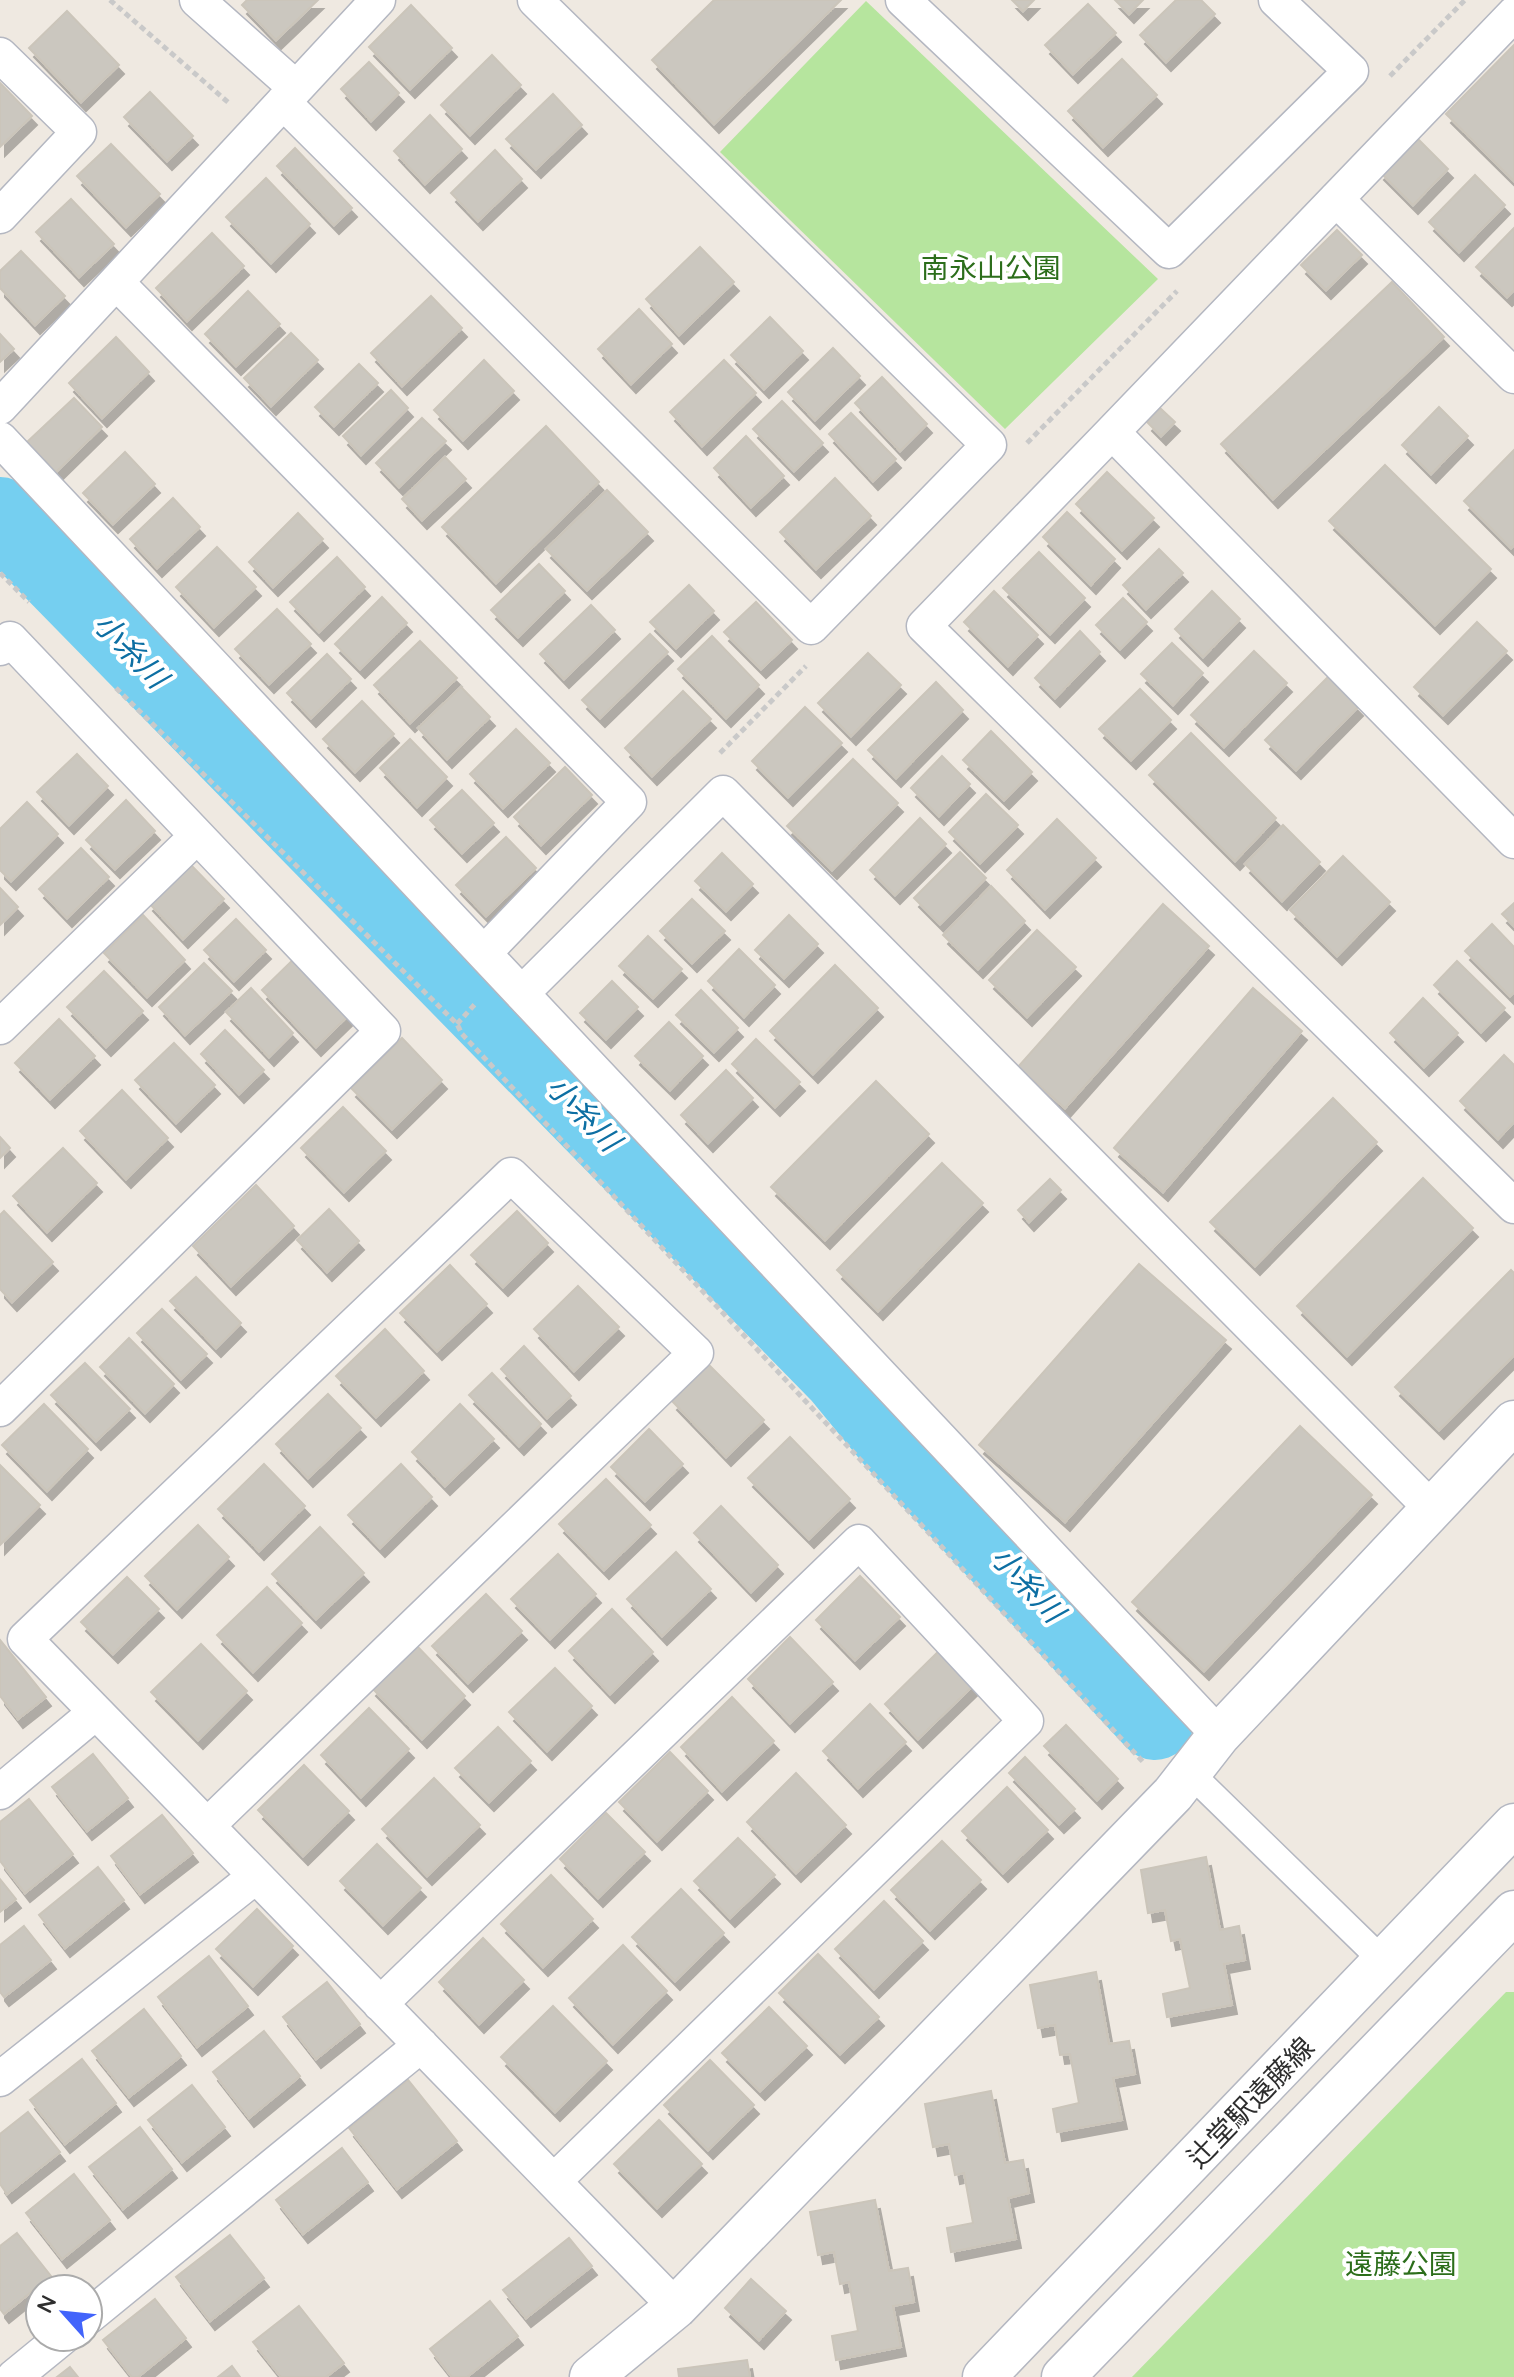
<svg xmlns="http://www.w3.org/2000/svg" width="1514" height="2377" font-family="Quicksand,'Noto Sans JP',sans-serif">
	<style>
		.green { fill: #b6e59e }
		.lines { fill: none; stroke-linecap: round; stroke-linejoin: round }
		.river { stroke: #75cff0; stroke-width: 78 }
		.building { fill: #cbc7bf; stroke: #cbc5ba; stroke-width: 2; filter: url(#shadow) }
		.pedestrian-casing { stroke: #b4b7c1; stroke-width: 29 }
		.minor-casing { stroke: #b4b7c1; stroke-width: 37 }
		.tertiary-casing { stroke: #b4b7c1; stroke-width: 45 }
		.path { stroke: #c9c9c9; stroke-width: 5; stroke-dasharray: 6 4; stroke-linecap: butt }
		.pedestrian { stroke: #fff; stroke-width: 26 }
		.minor { stroke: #fff; stroke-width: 34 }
		.tertiary { stroke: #fff; stroke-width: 42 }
		.labels { text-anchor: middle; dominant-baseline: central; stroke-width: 8; stroke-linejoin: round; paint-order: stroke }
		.park-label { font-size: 28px; fill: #2c6e1b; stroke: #fff }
		.street-label { font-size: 28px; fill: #2e2e2e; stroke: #fff }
		.water-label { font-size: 30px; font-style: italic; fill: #0d6fa3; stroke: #fff }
	</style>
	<defs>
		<filter id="shadow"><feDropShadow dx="5" dy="9" stdDeviation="0" flood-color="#0004"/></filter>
	</defs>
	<rect width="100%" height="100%" fill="#efe9e1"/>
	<path class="green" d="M866,1L1158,279L1005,429L720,152Z
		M1506,1992H1514V2377H1132Z"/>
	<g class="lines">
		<path class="river" d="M0,516L841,1375L896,1442L1155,1721"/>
	</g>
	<path class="building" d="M247,0H318L276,40L242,5Z
		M714,0H841L714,124L652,60Z
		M1012,0H1034L1023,11Z
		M1115,0H1143L1129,14Z
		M1176,0H1201L1215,14L1166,62L1140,35Z
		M1088,4L1116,33L1073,74L1045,45Z
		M411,5L452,48L410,89L369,47Z
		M67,11L119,65L81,102L29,48Z
		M1514,45V181L1446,114Z
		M492,55L521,85L470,135L441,105Z
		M1122,59L1157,95L1103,147L1068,111Z
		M369,62L399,93L371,121L341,89Z
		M0,83L32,116L0,147Z
		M150,92L193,136L167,161L124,117Z
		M553,94L582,125L536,169L506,139Z
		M430,115L462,149L425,184L394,151Z
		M1414,135L1448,169L1413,205L1379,171Z
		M111,144L160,194L126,227L77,176Z
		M295,148L352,208L334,225L277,166Z
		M495,150L522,179L478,221L451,193Z
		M1475,175L1505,205L1459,252L1429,222Z
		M266,178L310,224L271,263L226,217Z
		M71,199L114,244L79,277L36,232Z
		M1514,228V290L1507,297L1476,267Z
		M1337,230L1362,255L1326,290L1301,265Z
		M212,233L244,266L187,321L156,288Z
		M700,247L734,282L679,335L646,299Z
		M21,251L65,296L35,325L0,288V271Z
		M1392,282L1444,337L1273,499L1221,444Z
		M248,291L280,324L236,366L205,334Z
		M431,296L462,328L402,386L371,353Z
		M639,309L672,344L631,384L598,349Z
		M770,317L803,351L764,389L731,355Z
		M291,333L318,360L271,406L244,378Z
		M0,334L14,349L0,362Z
		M116,337L149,372L102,418L69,383Z
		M833,348L860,376L815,420L788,392Z
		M484,360L514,391L463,440L434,410Z
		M724,360L756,393L702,446L670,412Z
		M359,364L378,383L334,426L315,407Z
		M882,377L927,424L900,451L855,403Z
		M391,390L408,408L361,455L343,436Z
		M74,398L102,427L56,472L27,442Z
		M782,401L823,443L794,471L753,429Z
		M1439,407L1468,436L1431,474L1402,445Z
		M1160,408L1175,422L1161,436L1147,422Z
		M851,413L896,459L873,481L829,434Z
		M422,418L446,441L399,487L376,463Z
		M546,426L599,482L496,583L442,527Z
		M746,436L784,476L751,507L714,468Z
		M1514,450V545L1511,548L1464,501Z
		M125,452L155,484L113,524L83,493Z
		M445,457L466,479L422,520L402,499Z
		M1385,465L1491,569L1435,625L1329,521Z
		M1107,472L1154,518L1122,550L1076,504Z
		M835,478L871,516L816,569L780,532Z
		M607,490L648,532L587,590L546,549Z
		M173,498L200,527L157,568L130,539Z
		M1067,512L1115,559L1091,585L1043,537Z
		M298,513L323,539L273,587L249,562Z
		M217,547L256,587L214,627L176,587Z
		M1159,549L1183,573L1146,609L1123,585Z
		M1039,552L1085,598L1050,634L1003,588Z
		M337,557L365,587L319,632L290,602Z
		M539,564L565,591L518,637L491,610Z
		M689,585L714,611L676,648L650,622Z
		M994,591L1038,635L1008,666L964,622Z
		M1212,591L1240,619L1203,657L1175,629Z
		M382,597L407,623L360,669L335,644Z
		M1123,598L1147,622L1120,649L1096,625Z
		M756,602L792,640L761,669L724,632Z
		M591,605L615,630L564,679L540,654Z
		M277,609L311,644L269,684L235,649Z
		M1477,622L1507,651L1443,715L1414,687Z
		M1080,631L1100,652L1055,698L1035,678Z
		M650,634L668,652L600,718L582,700Z
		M712,636L759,685L726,718L678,669Z
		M420,641L457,678L410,723L374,685Z
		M1172,643L1203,673L1173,705L1141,674Z
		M1254,651L1287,683L1224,747L1191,715Z
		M868,653L901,685L851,736L818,703Z
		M327,654L351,679L311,718L287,693Z
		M1328,677L1358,707L1296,770L1265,740Z
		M936,682L963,710L896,778L868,750Z
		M461,687L490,717L447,759L418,728Z
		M1140,689L1171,720L1131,760L1099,729Z
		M683,691L711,719L652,776L625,748Z
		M362,701L394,734L355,772L323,739Z
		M805,707L842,743L788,797L752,761Z
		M516,729L550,763L503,808L470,774Z
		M991,731L1032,772L1004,800L963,760Z
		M1191,733L1276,818L1235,861L1149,775Z
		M410,739L447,777L417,807L380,768Z
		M77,754L108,786L69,825L37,792Z
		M942,756L970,784L939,816L911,788Z
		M853,759L898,803L832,870L787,826Z
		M565,767L592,795L541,845L514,817Z
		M462,790L494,823L462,853L430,820Z
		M986,794L1018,825L980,863L949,832Z
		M126,800L155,831L115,869L86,840Z
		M27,802L58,834L11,881L0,870V829Z
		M920,818L946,844L895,895L870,870Z
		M1057,819L1096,858L1045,909L1007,870Z
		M1283,825L1320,862L1282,901L1245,864Z
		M506,837L536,868L486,916L456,885Z
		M81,848L109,877L67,918L39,889Z
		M960,852L986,878L940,924L914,898Z
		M722,853L753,884L726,911L695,881Z
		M1343,856L1390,902L1337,956L1290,910Z
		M189,863L224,899L183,939L148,902Z
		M991,886L1025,921L978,969L943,935Z
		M0,888L18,907L0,925Z
		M692,899L725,931L692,963L660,931Z
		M1514,903V926L1502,914Z
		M1163,904L1209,946L1065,1108L1018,1067Z
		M143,915L185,960L147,997L104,953Z
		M789,915L818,944L784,978L755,950Z
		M236,919L266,950L234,981L204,950Z
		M1492,924L1514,947V992L1510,996L1465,951Z
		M1037,930L1076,967L1027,1017L989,980Z
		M648,936L682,969L653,998L619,966Z
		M739,949L775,985L744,1017L708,981Z
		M298,955L352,1012L316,1047L262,990Z
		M1457,961L1505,1008L1481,1032L1434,985Z
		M204,963L232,991L185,1035L159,1007Z
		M835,965L878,1008L813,1074L770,1031Z
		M104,971L143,1011L106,1047L67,1007Z
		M612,981L638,1007L606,1039L580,1013Z
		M251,988L293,1033L269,1057L226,1012Z
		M1253,988L1302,1031L1163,1192L1114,1148Z
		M701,990L738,1028L714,1052L676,1015Z
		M1423,998L1458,1033L1424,1067L1390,1033Z
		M59,1019L95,1056L50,1099L15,1063Z
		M669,1022L703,1056L670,1090L635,1056Z
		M225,1030L264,1070L239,1094L201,1054Z
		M402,1038L442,1080L392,1129L351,1088Z
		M756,1039L800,1082L775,1107L732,1064Z
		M174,1043L215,1085L176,1123L135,1080Z
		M1504,1055L1514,1065V1122L1498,1139L1460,1101Z
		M726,1070L753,1098L708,1143L681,1115Z
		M876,1081L929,1134L825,1240L771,1187Z
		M122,1090L168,1138L126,1179L80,1131Z
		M1333,1098L1377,1142L1255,1266L1210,1222Z
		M343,1107L386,1151L344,1192L301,1148Z
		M0,1137L10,1148L0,1158Z
		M63,1148L97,1183L47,1232L13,1196Z
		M942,1163L983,1203L878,1311L837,1270Z
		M1423,1178L1473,1228L1347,1356L1297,1306Z
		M1050,1179L1061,1190L1029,1222L1018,1210Z
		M256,1185L294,1226L231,1286L193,1246Z
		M329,1209L359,1241L327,1272L297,1240Z
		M4,1211L53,1262L12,1302L0,1289V1215Z
		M517,1211L548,1243L503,1287L471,1255Z
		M1139,1264L1226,1340L1065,1522L979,1445Z
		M450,1265L487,1304L437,1351L400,1313Z
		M1511,1270L1514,1273V1355L1439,1430L1395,1387Z
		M196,1277L241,1323L216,1348L170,1301Z
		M578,1286L619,1327L574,1371L534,1329Z
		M162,1309L207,1354L181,1379L137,1333Z
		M385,1329L424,1371L376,1417L336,1376Z
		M129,1338L174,1384L145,1413L100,1367Z
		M524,1346L571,1396L547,1418L501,1369Z
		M85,1363L130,1409L96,1441L51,1395Z
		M709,1365L764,1420L726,1457L672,1401Z
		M492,1373L541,1424L519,1446L469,1395Z
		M328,1394L361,1428L308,1478L276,1444Z
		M44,1404L88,1449L47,1491L2,1445Z
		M460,1404L494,1439L445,1486L412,1452Z
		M1300,1426L1372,1495L1204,1671L1132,1602Z
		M649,1429L683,1464L645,1501L611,1467Z
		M790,1437L850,1499L809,1539L748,1478Z
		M264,1464L305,1506L259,1551L218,1509Z
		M401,1464L432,1497L380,1548L348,1515Z
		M0,1465L40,1505L0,1545Z
		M606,1479L651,1525L604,1570L559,1524Z
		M721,1506L778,1565L751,1592L694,1533Z
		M198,1525L229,1557L177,1609L145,1576Z
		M320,1527L364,1573L316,1619L272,1574Z
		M676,1552L711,1589L662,1636L627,1599Z
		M558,1554L596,1594L550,1639L511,1599Z
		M860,1576L900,1617L855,1660L816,1620Z
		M127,1577L159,1609L113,1654L81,1622Z
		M267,1587L302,1623L253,1672L217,1635Z
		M486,1594L522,1631L468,1683L432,1646Z
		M612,1609L653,1652L610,1694L569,1651Z
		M790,1637L833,1682L790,1723L748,1679Z
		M0,1640L46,1697L18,1719L0,1696Z
		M201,1644L247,1691L198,1740L151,1692Z
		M415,1644L465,1696L422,1739L371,1687Z
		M945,1645L979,1680L918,1739L885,1704Z
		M555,1668L592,1706L547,1751L509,1712Z
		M732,1697L774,1741L722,1791L681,1747Z
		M870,1704L906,1742L858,1788L823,1751Z
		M369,1708L409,1749L361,1797L321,1755Z
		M1066,1725L1118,1779L1097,1800L1044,1746Z
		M498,1727L531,1761L489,1802L455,1768Z
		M670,1752L708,1791L657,1841L619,1802Z
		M93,1754L128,1798L87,1831L52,1787Z
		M1025,1757L1075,1809L1059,1824L1009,1773Z
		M304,1765L349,1811L303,1856L258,1810Z
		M796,1773L846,1825L796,1873L747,1822Z
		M434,1778L480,1825L427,1876L382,1829Z
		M1007,1787L1048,1830L1003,1873L962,1831Z
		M29,1799L73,1854L25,1893L0,1861V1822Z
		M606,1813L645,1852L598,1898L560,1859Z
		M162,1815L193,1853L140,1894L111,1856Z
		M738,1838L775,1875L730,1918L694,1881Z
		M942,1841L981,1880L930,1930L891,1890Z
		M377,1844L421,1888L383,1925L340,1881Z
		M1206,1857L1220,1930L1239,1926L1245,1960L1224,1964L1232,2005L1167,2017L1163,1994L1190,1988L1180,1939L1171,1941L1165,1910L1148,1913L1141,1870Z
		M98,1867L124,1900L65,1948L39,1915Z
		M551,1875L593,1919L543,1967L501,1924Z
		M0,1879L16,1899L0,1912Z
		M681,1889L724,1933L675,1981L632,1937Z
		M884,1901L923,1941L874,1989L835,1949Z
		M257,1909L293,1946L253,1986L216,1949Z
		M24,1926L51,1960L4,1997L0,1992V1945Z
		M483,1938L524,1980L479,2024L439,1982Z
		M623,1945L667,1991L613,2044L569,1998Z
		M818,1954L879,2017L840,2054L779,1993Z
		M209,1956L248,2006L197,2047L158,1997Z
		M1096,1972L1109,2044L1129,2041L1135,2074L1113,2078L1122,2120L1057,2132L1053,2109L1079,2103L1070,2054L1060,2055L1055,2025L1038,2028L1030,1985Z
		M327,1982L360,2024L316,2059L283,2017Z
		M553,2006L607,2061L555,2112L501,2057Z
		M769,2007L807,2046L760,2091L722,2053Z
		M144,2009L181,2056L129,2097L92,2051Z
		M264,2031L300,2076L249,2118L213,2072Z
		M82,2059L116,2103L65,2144L30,2100Z
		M710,2060L754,2105L708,2150L664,2105Z
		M408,2080L457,2141L397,2189L349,2128Z
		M192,2085L225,2127L182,2162L148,2120Z
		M991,2091L1005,2163L1023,2160L1029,2193L1008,2198L1016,2239L951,2252L947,2228L973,2223L964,2173L955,2175L949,2144L933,2147L925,2104Z
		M28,2112L60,2152L7,2194L0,2184V2134Z
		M659,2120L702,2164L657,2208L614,2164Z
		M140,2127L172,2169L123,2209L89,2167Z
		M342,2148L368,2182L303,2234L276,2200Z
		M74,2174L110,2220L62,2259L26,2213Z
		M875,2200L889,2271L908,2268L914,2302L893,2306L901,2347L836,2360L832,2336L858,2331L849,2282L840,2284L834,2252L818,2255L810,2212Z
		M17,2233L51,2276L4,2314L0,2309V2246Z
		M230,2235L264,2278L210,2321L176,2277Z
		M569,2238L592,2266L526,2318L503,2290Z
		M751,2279L786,2311L759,2340L725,2308Z
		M155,2299L186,2338L138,2377H132L103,2340Z
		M490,2301L518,2336L467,2377H452L430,2349Z
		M299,2306L344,2363L326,2377H281L253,2342Z
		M747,2360L750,2377H679L678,2369Z
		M232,2366L240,2377H218Z
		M70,2367L78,2377H57Z"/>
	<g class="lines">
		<defs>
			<path id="pedestrian" d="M1191,1774L1384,1962"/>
			<path id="minor" d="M197,0L296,88
				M903,0L1169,251L1351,71L1276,0
				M1514,14L1112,432L1514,841
				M0,55L79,132L0,216
				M283,102L811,627L989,445L535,0
				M1336,199L1514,376
				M116,282L629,802L484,953
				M0,407L378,0
				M1112,432L924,626L1514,1206
				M0,439L1219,1735
				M0,648L10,639L383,1031L0,1409
				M522,993L723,793L1432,1509
				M0,1027L197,836
				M0,1792L96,1712
				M207,1826L696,1353L511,1175L25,1639L676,2307
				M380,2004L859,1542L1026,1721L554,2181
				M0,2079L256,1876
				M88,2317L421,2045
				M14,2377L63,2337"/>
			<path id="tertiary" d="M591,2377L676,2307L1173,1794L1219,1735L1514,1422
				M984,2377L1514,1825
				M1063,2377L1514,1912"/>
		</defs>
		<use href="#pedestrian" class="pedestrian-casing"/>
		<use href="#minor" class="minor-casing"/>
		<use href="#tertiary" class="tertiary-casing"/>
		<path class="path" d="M110,0L230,104
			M1390,76L1465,0
			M1027,443L1177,291
			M0,573L29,602
			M116,688L457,1024L462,1034L1145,1764
			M720,753L806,666
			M457,1024L476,1003"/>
		<use href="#pedestrian" class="pedestrian"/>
		<use href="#minor" class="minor"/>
		<use href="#tertiary" class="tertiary"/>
	</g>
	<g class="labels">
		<g class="park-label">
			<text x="991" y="267">南永山公園</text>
			<text x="1401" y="2263">遠藤公園</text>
		</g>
		<g class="street-label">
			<text transform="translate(1250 2102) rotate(-46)">辻堂駅遠藤線</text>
		</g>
		<g class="water-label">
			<text transform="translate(131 650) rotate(46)">小糸川</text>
			<text transform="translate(584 1113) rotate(46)">小糸川</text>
			<text transform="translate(1028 1584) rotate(47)">小糸川</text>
		</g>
	</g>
	<g transform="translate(64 2313) rotate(297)"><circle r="38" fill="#ffffff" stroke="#ababab" stroke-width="2"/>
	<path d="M0-6L14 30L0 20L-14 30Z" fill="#4264fb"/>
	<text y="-12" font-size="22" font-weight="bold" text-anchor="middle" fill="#2e2e2e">N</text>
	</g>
</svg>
